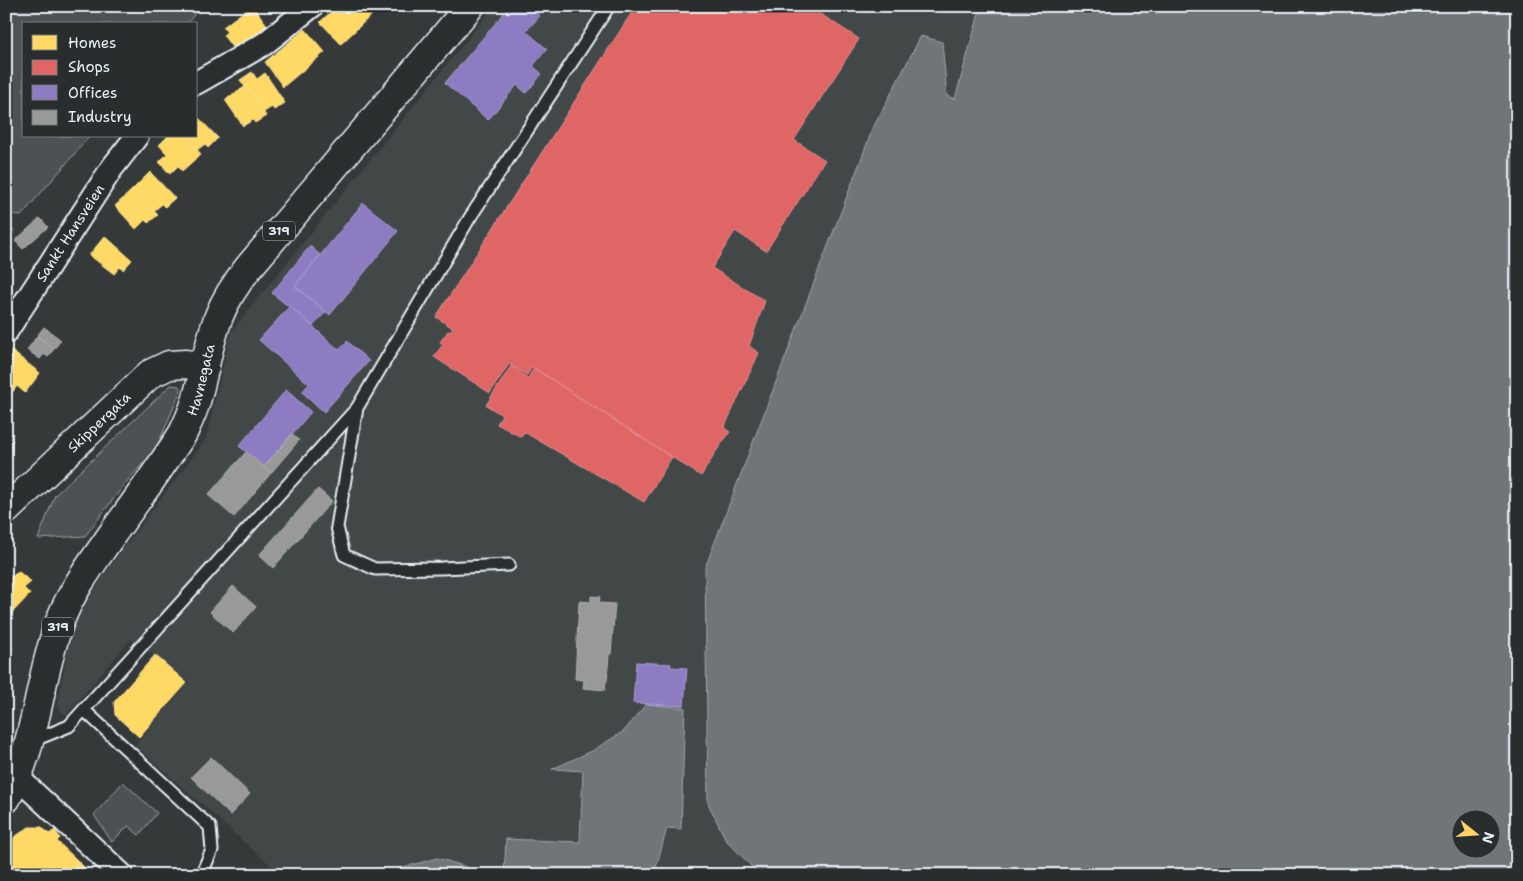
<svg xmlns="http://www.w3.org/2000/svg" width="1523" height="881" font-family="'Shantell Sans',sans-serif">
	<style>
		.built { fill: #424647 }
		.green { fill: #4d5152; stroke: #9aa1a5 }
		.water { fill: #707579; stroke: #a0a7ac; fill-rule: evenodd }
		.homes { fill: #ffd966; stroke: #f8e092 }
		.shops { fill: #e06666; stroke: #e29092 }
		.offices { fill: #8e7cc3; stroke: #a99fd3 }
		.industry { fill: #999; stroke: #b1b3b6 }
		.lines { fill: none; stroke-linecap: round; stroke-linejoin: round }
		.service-casing { stroke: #e8f1f8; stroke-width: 15 }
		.minor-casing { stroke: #e8f1f8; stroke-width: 26 }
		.secondary-casing { stroke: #e8f1f8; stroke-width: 31 }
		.primary-casing { stroke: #e8f1f8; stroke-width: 31 }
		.service { stroke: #2a2d2e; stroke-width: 11 }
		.minor { stroke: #2a2d2e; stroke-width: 22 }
		.secondary { stroke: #2a2d2e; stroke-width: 28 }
		.primary { stroke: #2a2d2e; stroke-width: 28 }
		.labels { text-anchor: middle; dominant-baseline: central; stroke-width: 5; stroke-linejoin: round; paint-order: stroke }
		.shield { fill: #2a2d2e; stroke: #afb6bb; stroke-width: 1 }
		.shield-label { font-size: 12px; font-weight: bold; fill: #e8f1f8 }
		.street-label { font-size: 14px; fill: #e8f1f8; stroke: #2a2d2e }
	</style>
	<rect width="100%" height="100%" fill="#35393a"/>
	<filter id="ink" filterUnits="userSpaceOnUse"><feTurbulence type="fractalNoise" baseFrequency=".02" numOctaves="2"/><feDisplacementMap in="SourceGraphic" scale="10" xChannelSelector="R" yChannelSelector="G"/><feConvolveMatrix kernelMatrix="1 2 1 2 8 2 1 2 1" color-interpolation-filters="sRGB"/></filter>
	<g filter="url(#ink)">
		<path class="built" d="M494,6H981L955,99L947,97L942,42L757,875H654L667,828H681L646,704L624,731L592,751L553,768L583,771L580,842L506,839L504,875H466V867H401L393,875H281L279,873L135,745L189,682L131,639L66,715L57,708L71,630L101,578L206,439L231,332Z"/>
		<path class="green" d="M6,6H202L186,24H24V136H90L21,216L6,212Z
			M171,385L179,386L181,390L156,449L128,480L85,536L38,539L55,495Z
			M123,782L157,813L139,835L128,826L112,842L94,815Z"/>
		<path class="water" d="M981,6H1517V875H757L758,873L726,840L708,803L705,568L873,128L921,36L942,42L947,96L955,99ZM1460,818H1490V848H1460Z
			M646,704L685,708L681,829L667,828L654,875H504L506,839L580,842L583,771L552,769L592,751L624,731Z
			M437,858L467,867L466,875H393L401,868Z"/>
		<path class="homes" d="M251,6H253L270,29L237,54L223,35L227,32L223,27Z
			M333,6H375L378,9L341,44L320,22L334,9Z
			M305,29L325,52L283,87L265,62Z
			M252,72L257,79L265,73L285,103L274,110L272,107L264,112L256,99L246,86L245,87L240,80Z
			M246,86L256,99L266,116L255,123L253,120L243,126L225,100Z
			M196,115L218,138L208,148L205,144L197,150L185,136H196Z
			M168,136H185L201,154L182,171L178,166L170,174L159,162L167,154L159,145Z
			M150,172L175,198L165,207L162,204L154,211L133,189Z
			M133,189L158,215L148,223L145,220L136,229L115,206Z
			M105,236L132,260L123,270L120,267L114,274L89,255Z
			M8,348L40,373L25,393L17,386L11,394L6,390V351Z
			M6,436L13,441L6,449Z
			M6,571L12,577L18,571L31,582L24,588L30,594L9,616L6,614Z
			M155,655L187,683L139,737L115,715L114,702Z
			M29,827H42L49,834L55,830L60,838L57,841L78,861L65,875H60L54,870L48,875H34L33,873L32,875H17L6,860V843Z
			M78,861L92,875H65Z"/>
		<path class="shops" d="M636,6H808L859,39L794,140L825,160L766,251L735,231L712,268L765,301L749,346L759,353L724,428L730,432L712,457H713L701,476L532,367L527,375L509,364L490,393L434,357L443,344L440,342L448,331L450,332L453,328L436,317Z
			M511,366L528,378L534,368L672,457L644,502L524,432L521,437L497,424L502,415L486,405Z"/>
		<path class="offices" d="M510,6H528L540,16L526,31L547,49L533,66L542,74L526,93L517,85L488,120L445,83Z
			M363,203L398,231L330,315L295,286Z
			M310,246L320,255L295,286L326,312L313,326L290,306L289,307L272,293Z
			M290,306L339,350L347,341L369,361L324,412L302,392L309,384L259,340Z
			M286,390L311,412L264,467L239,446Z
			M636,662L671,664L670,667L687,668L684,706L633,703Z"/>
		<path class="industry" d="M40,218L48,227L23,249L15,241Z
			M7,219L14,231L6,234V220Z
			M44,327L61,340L54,349L37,336Z
			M37,336L54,349L48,357L44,354L40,359L27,350Z
			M292,434L299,440L271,473L264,467Z
			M246,452L271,473L234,517L208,495Z
			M318,489L332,501L273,568L259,555Z
			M233,586L256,607L233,633L210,612Z
			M591,596L600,597L599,603L615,604L611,654H609L607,681H606L605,690L583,688L584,680L575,679L579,601L591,602Z
			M211,757L250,794L230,815L191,777Z"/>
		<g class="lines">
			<defs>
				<path id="service" d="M357,408L337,527L344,555L375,569L441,568L509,565
					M84,710L210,827L212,850L201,875
					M32,741L69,726L357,408L469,219L609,6"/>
				<g id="minor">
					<path d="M196,83L264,44L312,6"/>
					<path id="s1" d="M6,332L112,168L137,136"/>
					<path d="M17,777L122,875"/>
				</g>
				<g id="secondary">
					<path id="s2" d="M6,510L150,374L169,365L186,364L205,367"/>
				</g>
				<g id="primary">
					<path id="s3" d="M6,799C37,746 38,679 60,621C72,589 94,561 113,533C137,500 161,467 183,433C189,420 195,408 198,394C205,368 209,341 219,316C226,298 237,282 249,267L470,6"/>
				</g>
			</defs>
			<use href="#service" class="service-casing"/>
			<use href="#minor" class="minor-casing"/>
			<use href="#secondary" class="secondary-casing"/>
			<use href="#primary" class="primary-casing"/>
			<use href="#service" class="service"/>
			<use href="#minor" class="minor"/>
			<use href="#secondary" class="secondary"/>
			<use href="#primary" class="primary"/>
		</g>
	</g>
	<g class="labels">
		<g class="shield">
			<rect x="263" y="221.5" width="32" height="19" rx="4"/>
			<rect x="42" y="617.5" width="32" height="19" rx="4"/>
		</g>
		<g class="shield-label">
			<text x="279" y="231">319</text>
			<text x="58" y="627">319</text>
		</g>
		<g class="street-label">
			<text stroke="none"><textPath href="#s1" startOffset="118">Sankt Hansveien</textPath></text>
			<text stroke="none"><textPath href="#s3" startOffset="468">Havnegata</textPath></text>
			<text stroke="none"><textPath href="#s2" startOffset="128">Skippergata</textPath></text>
		</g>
	</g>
	<rect width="1523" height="881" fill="none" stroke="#2a2d2e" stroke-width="25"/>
	<rect x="12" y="12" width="1498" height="856" fill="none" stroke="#e8f1f8" stroke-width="2" filter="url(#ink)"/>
	<rect x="22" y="22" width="175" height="115" fill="#2a2d2e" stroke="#767b7f"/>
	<rect x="32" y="35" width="25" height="15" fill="#ffd966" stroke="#767b7f"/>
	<text x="68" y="48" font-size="15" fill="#e8f1f8">Homes</text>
	<rect x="32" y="60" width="25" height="15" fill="#e06666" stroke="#767b7f"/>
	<text x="68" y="72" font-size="15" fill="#e8f1f8">Shops</text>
	<rect x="32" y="85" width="25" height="15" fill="#8e7cc3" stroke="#767b7f"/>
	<text x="68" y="98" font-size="15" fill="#e8f1f8">Offices</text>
	<rect x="32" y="110" width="25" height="15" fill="#999999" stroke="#767b7f"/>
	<text x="68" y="122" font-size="15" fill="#e8f1f8">Industry</text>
	<g transform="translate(1476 834) rotate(107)"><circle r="24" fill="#2a2d2e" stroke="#767b7f"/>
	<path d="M0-4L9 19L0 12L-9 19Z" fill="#ffd166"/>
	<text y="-8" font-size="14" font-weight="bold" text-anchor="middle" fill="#e8f1f8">N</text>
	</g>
</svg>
